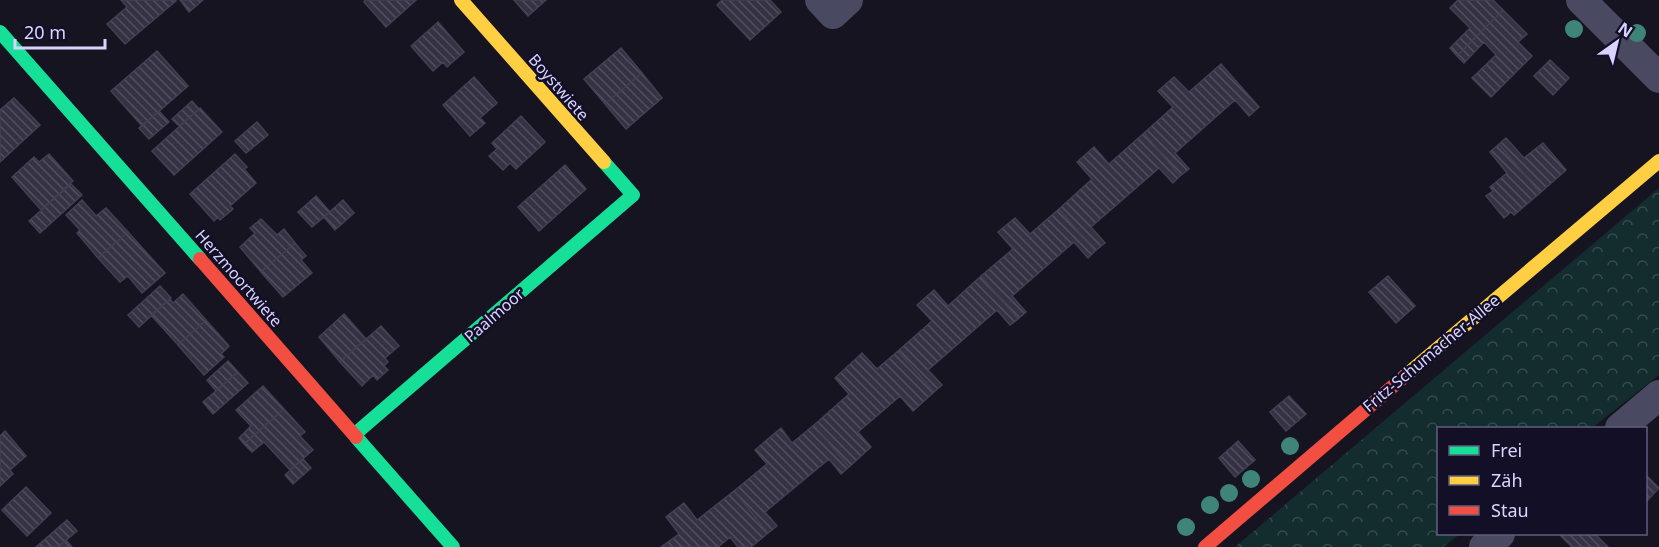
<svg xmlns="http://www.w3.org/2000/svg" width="1659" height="547" font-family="'Noto Sans',sans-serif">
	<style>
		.forest { fill: url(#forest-crowns) }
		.building { fill: url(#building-back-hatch); stroke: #433f54; stroke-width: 1.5 }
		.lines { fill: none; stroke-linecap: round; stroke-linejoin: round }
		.street { stroke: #4a4962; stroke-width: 30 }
		.fast { stroke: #16e098; stroke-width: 14 }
		.slow { stroke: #ffcf43; stroke-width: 14 }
		.jam { stroke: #f24e42; stroke-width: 14 }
		.tree { fill: #3e8478 }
		.labels { text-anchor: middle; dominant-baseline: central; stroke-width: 5; stroke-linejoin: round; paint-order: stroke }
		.street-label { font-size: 16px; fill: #d9d4ff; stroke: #130f26 }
	</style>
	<defs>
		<pattern id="forest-crowns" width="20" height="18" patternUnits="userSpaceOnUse" patternTransform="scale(1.5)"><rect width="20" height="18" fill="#132c2d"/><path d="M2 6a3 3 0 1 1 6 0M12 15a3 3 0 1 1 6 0" fill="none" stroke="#354a4c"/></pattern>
		<pattern id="building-back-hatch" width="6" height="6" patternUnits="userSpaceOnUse" patternTransform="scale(1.5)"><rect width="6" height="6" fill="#343243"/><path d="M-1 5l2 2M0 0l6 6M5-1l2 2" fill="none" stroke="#514f5f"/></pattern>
	</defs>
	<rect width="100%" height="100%" fill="#161421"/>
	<path class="forest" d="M1659,188V375L1592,428H1438V534H1460L1443,547H1235Z"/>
	<path class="building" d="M121,0H174L176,1L125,44L107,24L127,7Z
		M180,0H203L189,12Z
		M365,0H416L386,27L364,2Z
		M514,0H546L528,16Z
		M722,0H770L781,12L750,40L717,5Z
		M1458,0H1493L1503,10L1457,56L1450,48L1470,28L1450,8Z
		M1503,10L1527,34L1518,42L1532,56L1491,97L1472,78L1496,55L1484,42L1464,63L1457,56Z
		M438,22L464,52L447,67L443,62L433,71L411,46Z
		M621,48L642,73L605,104L584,79Z
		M157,51L188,86L142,126L111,91Z
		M1550,60L1569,78L1553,95L1534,76Z
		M1221,64L1259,107L1249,116L1235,100L1175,153L1189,169L1180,176L1144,133L1173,107L1158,91L1174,77L1189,92Z
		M642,73L662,98L626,129L605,104Z
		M474,77L497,103L480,118L485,123L470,136L443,105Z
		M14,98L40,125L0,162V110Z
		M192,101L199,109L179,126L172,119Z
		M200,108L222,132L174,175L152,151Z
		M159,111L169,122L149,139L139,128Z
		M521,116L545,142L516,169L510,163L503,170L489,156L497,149L492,143Z
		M257,122L268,135L246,153L235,141Z
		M1144,133L1180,176L1173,183L1159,168L1091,227L1105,243L1095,251L1059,209L1092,179L1077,162L1094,147L1109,164Z
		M1506,138L1524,158L1543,143L1566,170L1540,193L1499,144Z
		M1499,144L1540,193L1514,215L1511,212L1504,218L1486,196L1493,191L1490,187L1507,173L1490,152Z
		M49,154L73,181L41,210L12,177L34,157L39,162Z
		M235,154L247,167L244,169L256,183L230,206L233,209L220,220L218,217L214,221L190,194Z
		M565,165L586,189L539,231L518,207Z
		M71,184L82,195L40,233L29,221Z
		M316,196L330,212L312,227L298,212Z
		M82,200L96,216L106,208L128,232L98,258L77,233L80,230L66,215Z
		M343,200L354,213L335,230L324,217Z
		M1059,209L1095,251L1088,258L1074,242L1012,296L1026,312L1018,319L981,276L1013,249L998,232L1015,218L1030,234Z
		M261,219L277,235L284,229L295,243L261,272L240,247L255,233L250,228Z
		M128,232L165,273L142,293L128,276L120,282L98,258Z
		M295,243L306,256L301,260L312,273L283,297L261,272Z
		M981,276L1018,319L1010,325L997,310L928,370L942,385L934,392L898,351L932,321L917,305L934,290L948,306Z
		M1388,276L1415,306L1396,323L1369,292Z
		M160,286L171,298L139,327L128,315Z
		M183,294L206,320L178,345L151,315L170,299L173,303Z
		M344,314L366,339L340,362L319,337Z
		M206,320L229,346L221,354L224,357L204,375L178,345Z
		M381,326L399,346L385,358L388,362L384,366L388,370L377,380L373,375L362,386L340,362Z
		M898,351L934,392L913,411L900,396L858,432L871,447L849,467L814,425L849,394L835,378L862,353L877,369Z
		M228,361L238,372L216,391L207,380Z
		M238,372L248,383L213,414L203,402Z
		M263,386L284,409L244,444L239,438L251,426L236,410Z
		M1289,396L1306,414L1286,431L1270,412Z
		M284,409L305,432L300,436L313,450L290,470L264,442L252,452L244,444Z
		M814,425L849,467L841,474L829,459L765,512L777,526L768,533L734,491L767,464L755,450L781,428L792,443Z
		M5,431L26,456L10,470L13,474L0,486V436Z
		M1238,441L1255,460L1235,477L1219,458Z
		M303,459L311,468L293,484L285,475Z
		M1646,475L1659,488L1646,502Z
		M26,487L51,513L27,536L2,510Z
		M734,491L768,533L751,547H738L730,537L718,547H661L679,534L666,517L684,503L697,520Z
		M67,520L77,531L58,547H36Z
		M1559,534H1595L1608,547H1572Z
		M66,540L72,547H58Z"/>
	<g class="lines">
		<path class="street" d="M820,0L833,14L848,0
			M1581,0L1659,78
			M1620,428L1659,395
			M1484,547L1500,534"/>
		<path class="fast" d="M0,32L200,259
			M355,434L633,195L604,162
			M356,437L453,547"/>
		<path class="slow" d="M461,0L604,162
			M1405,376L1659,161"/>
		<path class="jam" d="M200,259L356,437
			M1205,547L1405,376"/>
	</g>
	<g class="tree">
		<circle cx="1574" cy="29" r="9"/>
		<circle cx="1637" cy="33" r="9"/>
		<circle cx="1290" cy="446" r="9"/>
		<circle cx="1251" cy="479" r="9"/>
		<circle cx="1229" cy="493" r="9"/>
		<circle cx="1210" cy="505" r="9"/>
		<circle cx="1186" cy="527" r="9"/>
	</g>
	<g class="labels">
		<g class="street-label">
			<text transform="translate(559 87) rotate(49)">Boystwiete</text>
			<text transform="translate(239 278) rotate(49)">Herzmoortwiete</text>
			<text transform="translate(494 315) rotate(-41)">Paalmoor</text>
			<text transform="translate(1431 353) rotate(-40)">Fritz-Schumacher-Allee</text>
		</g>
	</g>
	<rect x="1437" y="427" width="210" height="108" fill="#130f26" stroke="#625e7d" stroke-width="1.5"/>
	<rect x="1449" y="446" width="30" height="9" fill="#16e098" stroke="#625e7d" stroke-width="1.5"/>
	<text x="1491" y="457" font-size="18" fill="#d9d4ff">Frei</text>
	<rect x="1449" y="476" width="30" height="9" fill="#ffcf43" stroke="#625e7d" stroke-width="1.5"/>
	<text x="1491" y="487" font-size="18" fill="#d9d4ff">Zäh</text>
	<rect x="1449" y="506" width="30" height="9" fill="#f24e42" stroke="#625e7d" stroke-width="1.5"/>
	<text x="1491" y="517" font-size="18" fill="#d9d4ff">Stau</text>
	<g transform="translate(1617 42) rotate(34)" stroke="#130f26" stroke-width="4.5" paint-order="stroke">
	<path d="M0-4.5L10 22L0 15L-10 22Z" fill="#d9d4ff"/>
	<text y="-9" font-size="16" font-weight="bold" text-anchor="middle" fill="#d9d4ff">N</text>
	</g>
	<path d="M15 39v9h90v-9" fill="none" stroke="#d9d4ff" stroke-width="3"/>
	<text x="24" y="39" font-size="18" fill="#d9d4ff" stroke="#130f26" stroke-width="4.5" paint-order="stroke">20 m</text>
</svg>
